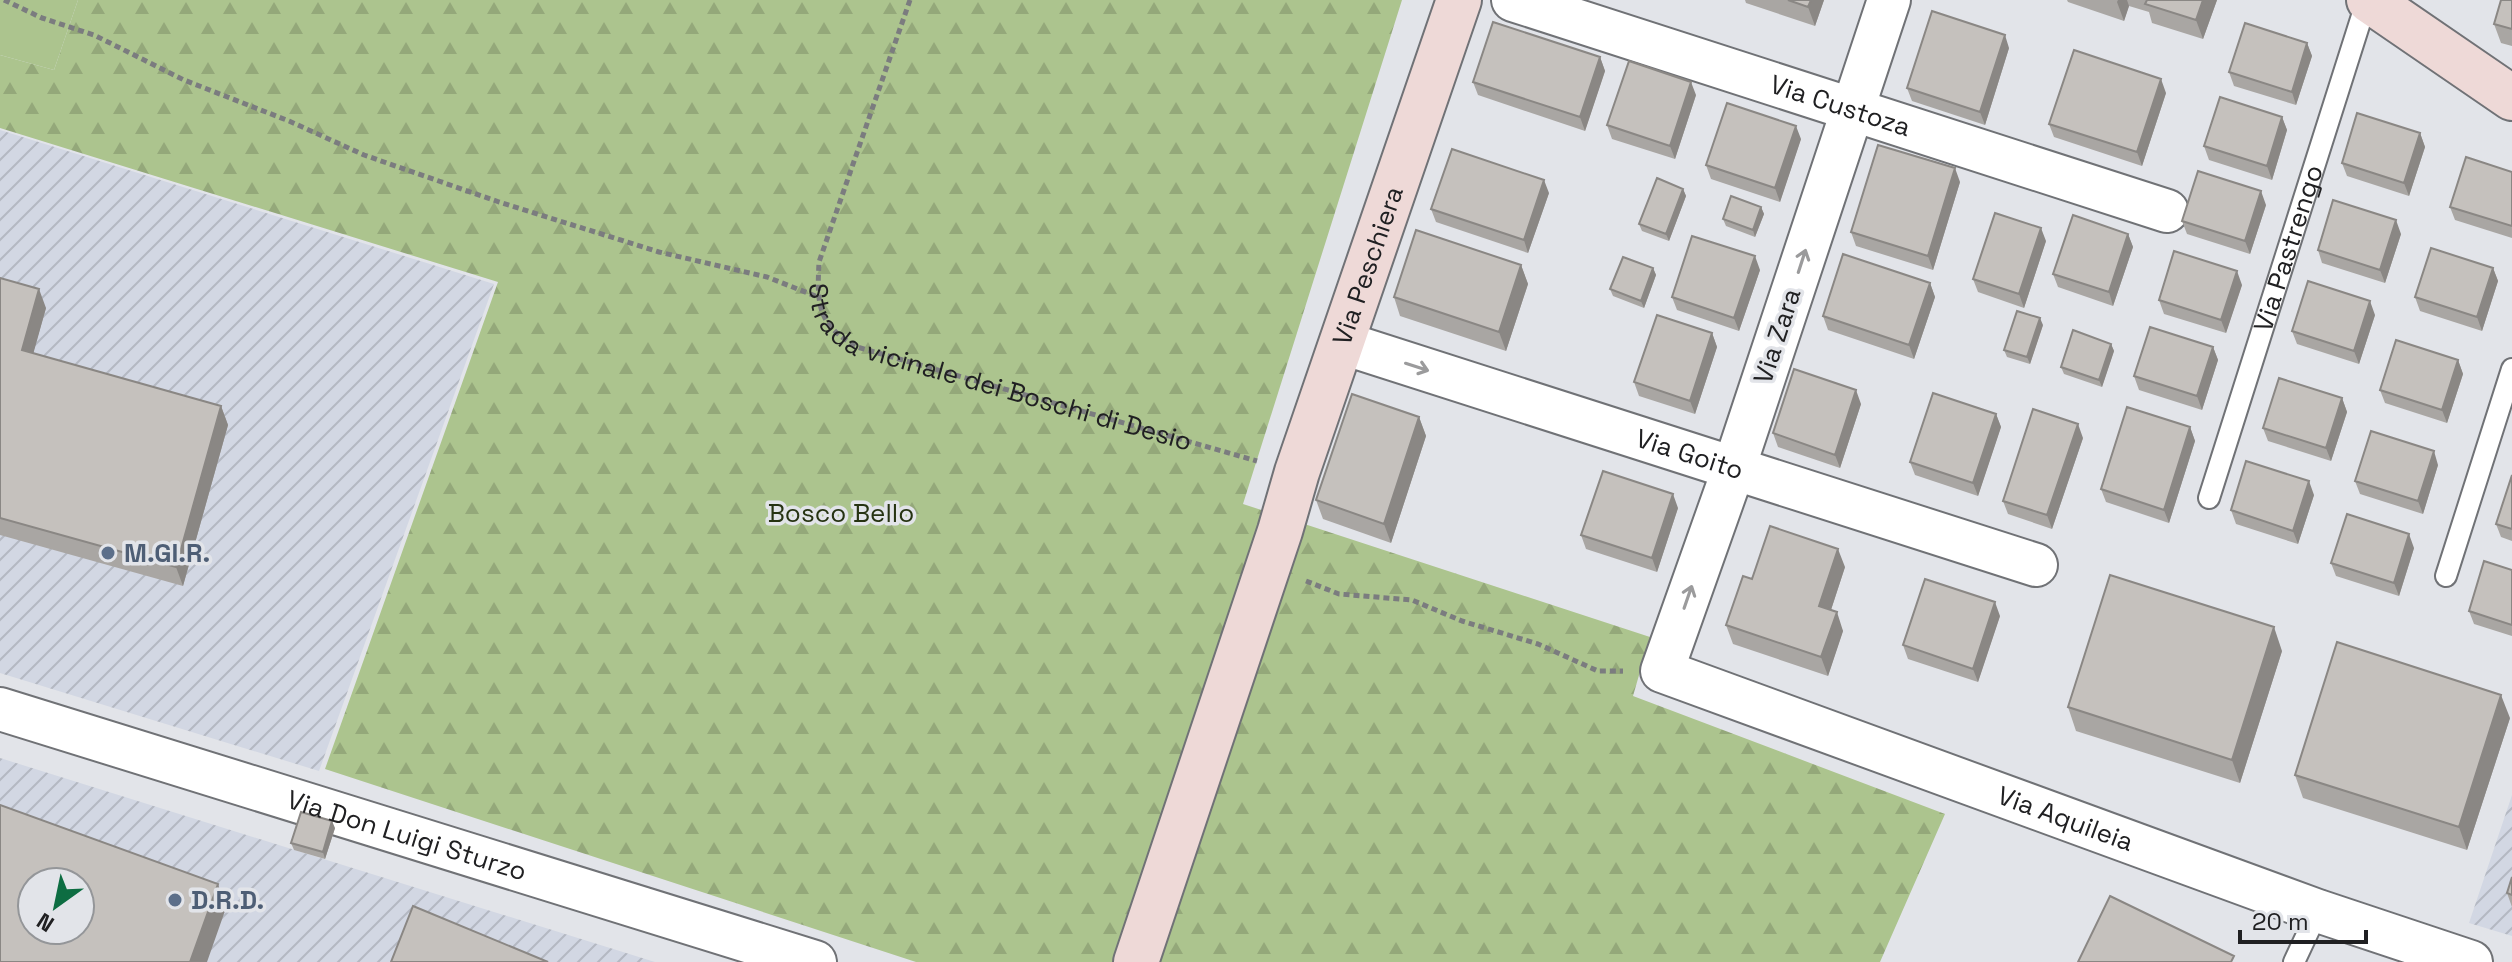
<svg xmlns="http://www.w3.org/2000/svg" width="2512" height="962" font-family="'Space Grotesk',sans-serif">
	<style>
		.industrial { fill: url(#industrial-furrows); fill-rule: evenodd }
		.grass { fill: #acc48e }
		.forest { fill: url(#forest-firs) }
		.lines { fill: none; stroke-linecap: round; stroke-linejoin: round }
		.lane-casing { stroke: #707276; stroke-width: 24 }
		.street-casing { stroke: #707276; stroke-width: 46 }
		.secondary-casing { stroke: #707276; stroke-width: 48 }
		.path { stroke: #7b7c7f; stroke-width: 5; stroke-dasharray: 6 4; stroke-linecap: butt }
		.lane { stroke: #fff; stroke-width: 20 }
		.street { stroke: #fff; stroke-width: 42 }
		.secondary { stroke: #eed9d7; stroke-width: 44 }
		.wall { fill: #a9a6a3 }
		.shaded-wall { fill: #8a8784 }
		.building { fill: #c5c1bd; stroke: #8a8784; stroke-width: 2; fill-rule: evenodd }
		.oneway { stroke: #9b9b9c }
		.service-dot { fill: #5c6f8a; stroke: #e2e4e9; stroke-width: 3 }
		.labels { text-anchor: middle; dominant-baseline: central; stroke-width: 7; stroke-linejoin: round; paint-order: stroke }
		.street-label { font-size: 26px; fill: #202022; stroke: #e2e4e9 }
		.park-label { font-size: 26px; fill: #263312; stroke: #e2e4e9 }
		.service-label { font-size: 26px; font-weight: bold; fill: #4e5e75; stroke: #e2e4e9; text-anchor: start }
	</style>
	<defs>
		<pattern id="industrial-furrows" width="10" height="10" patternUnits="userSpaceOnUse" patternTransform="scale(2)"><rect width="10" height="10" fill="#d2d7e3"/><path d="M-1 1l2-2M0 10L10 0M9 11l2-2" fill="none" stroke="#b4b8c2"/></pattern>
		<pattern id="forest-firs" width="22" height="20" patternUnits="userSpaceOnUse" patternTransform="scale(2)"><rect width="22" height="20" fill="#acc48e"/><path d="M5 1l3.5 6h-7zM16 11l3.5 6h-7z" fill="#94a87a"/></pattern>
	</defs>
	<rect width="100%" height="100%" fill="#e2e4e9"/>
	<path class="industrial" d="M0,130L494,284L319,771L0,673Z
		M0,758L314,856L655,962H0ZM32,882H80V930H32Z
		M2512,795V936L2469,923Z"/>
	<path class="grass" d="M0,0H78L54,70L0,55Z"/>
	<path class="forest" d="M78,0H1402L1243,504L1650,637L1633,696L1945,814L1880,962H916L325,769L498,282L0,128V55L54,70Z"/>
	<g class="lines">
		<defs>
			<g id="lane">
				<path id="s2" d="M2209,498L2367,0"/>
				<path d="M2446,576L2512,369"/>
				<path d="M2294,962L2318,911"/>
			</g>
			<g id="street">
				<path id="s3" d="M1513,0L2167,211"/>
				<path id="s4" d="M1889,0L1734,468L1662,671L2318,911L2471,962"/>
				<path id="s5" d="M1343,343L2036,565"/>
				<path id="s6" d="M0,709L815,962"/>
			</g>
			<g id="secondary">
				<path d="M2369,0L2512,98"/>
				<path id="s7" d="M1136,962L1280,531L1297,472L1459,0"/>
			</g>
		</defs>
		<use href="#lane" class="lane-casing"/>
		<use href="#street" class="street-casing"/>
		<use href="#secondary" class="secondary-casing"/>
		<g class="path">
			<path d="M4,0L42,18L94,35L184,80L289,121L364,155L499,202L659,252L767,277L818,297"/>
			<path id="s1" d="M910,0L819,262C817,305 817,324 857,347L1257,461"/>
			<path d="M1306,581L1339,594L1412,600L1462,621L1538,644L1598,671H1623"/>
		</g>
		<use href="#lane" class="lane"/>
		<use href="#street" class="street"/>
		<use href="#secondary" class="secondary"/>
	</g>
	<path class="wall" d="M1745,0H1824L1815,26L1746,3Z
		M2067,0H2217L2203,39L2152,23L2149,12L2129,6L2124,21L2068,2Z
		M2512,0V46L2501,43L2494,24Z
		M2307,43L2312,56L2296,105L2234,86L2229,72Z
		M2009,48L1985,125L1912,101L1907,88Z
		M1600,57L1605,71L1585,131L1478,95L1473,82Z
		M2166,93L2142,166L2054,137L2049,124Z
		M1696,95L1675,159L1612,139L1607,125Z
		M2282,117L2287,130L2272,180L2209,160L2204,146Z
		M2420,133L2425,147L2409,196L2347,176L2342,163Z
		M1801,139L1780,202L1711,179L1706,165Z
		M2512,172V238L2455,220L2450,207Z
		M1960,182L1933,270L1856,246L1851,232Z
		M1683,189L1686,196L1669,241L1642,231L1639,224Z
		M1549,193L1528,253L1436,222L1431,209Z
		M2266,205L2250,254L2187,234L2182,221Z
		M1761,207L1764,214L1755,237L1726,226L1723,219Z
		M2128,234L2133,247L2113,306L2058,287L2053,274Z
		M2401,234L2385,283L2322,263L2318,250Z
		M2046,241L2024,308L1978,292L1973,279Z
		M1521,265L1528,284L1506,351L1400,316L1394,297Z
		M1653,268L1656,275L1644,308L1613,296L1610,289Z
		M2493,268L2498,281L2482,331L2420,311L2415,297Z
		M1760,270L1739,331L1677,310L1672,297Z
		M0,278L46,308L33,353L221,406L228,425L183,586L0,535Z
		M1930,283L1935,297L1914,359L1828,330L1823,316Z
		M2242,285L2226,333L2164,314L2159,300Z
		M2375,315L2359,364L2297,344L2292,331Z
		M2043,325L2030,364L2007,357L2004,350Z
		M1712,333L1717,347L1695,414L1639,396L1634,382Z
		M2111,344L2114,351L2102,387L2064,374L2061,367Z
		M2213,347L2218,360L2202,410L2139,390L2134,376Z
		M2458,360L2463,374L2447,423L2385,403L2380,390Z
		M2342,398L2347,412L2331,461L2268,441L2263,428Z
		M1861,404L1840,468L1778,447L1773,433Z
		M1996,414L2001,427L1978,496L1915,475L1910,462Z
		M1419,417L1426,436L1391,543L1323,519L1316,500Z
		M2190,427L2195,441L2169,523L2106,502L2101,489Z
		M2083,438L2052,529L2008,514L2003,501Z
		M2438,465L2423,514L2360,494L2355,481Z
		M2512,475V541L2501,537L2496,524Z
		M2314,495L2298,544L2236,524L2231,510Z
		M1678,508L1657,572L1586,549L1581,535Z
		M2414,548L2399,596L2336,576L2331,563Z
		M1845,567L1831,610L1843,631L1828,676L1733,644L1726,625L1752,579Z
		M2512,570V636L2474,624L2469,611Z
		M2000,616L1978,682L1908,659L1903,645Z
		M2282,651L2240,783L2076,731L2068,707Z
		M2510,718L2467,850L2303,798L2295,775Z
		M335,828L325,859L294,850L291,843Z
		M2512,877V907L2507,893Z"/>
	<path class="shaded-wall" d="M1811,0H1824L1815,26L1808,7Z
		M2118,0H2127L2129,6L2124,21L2117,2Z
		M2203,0H2217L2203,39L2196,20Z
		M2005,35L2009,48L1985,125L1980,112Z
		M2307,43L2312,56L2296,105L2292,92Z
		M1600,57L1605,71L1585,131L1580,117Z
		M2161,79L2166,93L2142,166L2137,152Z
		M1691,82L1696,95L1675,159L1670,146Z
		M2282,117L2287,130L2272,180L2267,166Z
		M1796,126L1801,139L1780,202L1775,188Z
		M2420,133L2425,147L2409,196L2404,183Z
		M1955,168L1960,182L1933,270L1928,256Z
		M1544,180L1549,193L1528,253L1524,240Z
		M1683,189L1686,196L1669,241L1666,234Z
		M2261,191L2266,205L2250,254L2245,241Z
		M1761,207L1764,214L1755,237L1753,230Z
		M2396,220L2401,234L2385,283L2380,270Z
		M2041,228L2046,241L2024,308L2019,294Z
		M2128,234L2133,247L2113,306L2109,292Z
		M1755,256L1760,270L1739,331L1734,318Z
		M1521,265L1528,284L1506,351L1499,332Z
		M1653,268L1656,275L1644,308L1641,301Z
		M2493,268L2498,281L2482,331L2477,317Z
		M2237,271L2242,285L2226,333L2221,320Z
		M1930,283L1935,297L1914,359L1909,345Z
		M39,289L46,308L29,369L22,350Z
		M2370,301L2375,315L2359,364L2354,351Z
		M2040,318L2043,325L2030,364L2027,357Z
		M1712,333L1717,347L1695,414L1690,401Z
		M2111,344L2114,351L2102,387L2099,380Z
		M2213,347L2218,360L2202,410L2197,396Z
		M2458,360L2463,374L2447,423L2442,410Z
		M1856,390L1861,404L1840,468L1835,455Z
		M2342,398L2347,412L2331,461L2326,448Z
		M221,406L228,425L183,586L176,567Z
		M1996,414L2001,427L1978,496L1973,483Z
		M1419,417L1426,436L1391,543L1384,524Z
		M2078,424L2083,438L2052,529L2047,515Z
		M2190,427L2195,441L2169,523L2164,510Z
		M2434,451L2438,465L2423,514L2418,501Z
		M2309,481L2314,495L2298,544L2293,531Z
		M1673,494L1678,508L1657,572L1652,558Z
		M2409,534L2414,548L2399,596L2394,583Z
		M1838,549L1845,567L1826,625L1819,606Z
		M1995,602L2000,616L1978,682L1973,669Z
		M1837,612L1843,631L1828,676L1821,657Z
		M2274,627L2282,651L2240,783L2232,760Z
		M2501,695L2510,718L2467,850L2459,827Z
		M332,821L335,828L325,859L323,852Z
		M218,884L226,908L207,962H190Z"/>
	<path class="building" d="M1788,0H1811L1808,7Z
		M2147,0H2203L2196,20L2145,4Z
		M2501,0H2512V29L2494,24Z
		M1932,11L2005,35L1980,112L1907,88Z
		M1493,22L1600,57L1580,117L1473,82Z
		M2245,23L2307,43L2292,92L2229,72Z
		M2074,50L2161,79L2137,152L2049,124Z
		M1629,61L1691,82L1670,146L1607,125Z
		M2220,97L2282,117L2267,166L2204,146Z
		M1727,103L1796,126L1775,188L1706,165Z
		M2357,113L2420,133L2404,183L2342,163Z
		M1878,145L1955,168L1928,256L1851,232Z
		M1452,149L1544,180L1524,240L1431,209Z
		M2466,157L2512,172V226L2450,207Z
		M2198,171L2261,191L2245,241L2182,221Z
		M1657,178L1683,189L1666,234L1639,224Z
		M1731,196L1761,207L1753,230L1723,219Z
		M2333,200L2396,220L2380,270L2318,250Z
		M1995,213L2041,228L2019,294L1973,279Z
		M2073,215L2128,234L2109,292L2053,274Z
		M1416,230L1521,265L1499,332L1394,297Z
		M1692,236L1755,256L1734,318L1672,297Z
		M2431,248L2493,268L2477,317L2415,297Z
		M2174,251L2237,271L2221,320L2159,300Z
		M1843,254L1930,283L1909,345L1823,316Z
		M1623,257L1653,268L1641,301L1610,289Z
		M0,278L39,289L22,350L221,406L176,567L0,518Z
		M2308,281L2370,301L2354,351L2292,331Z
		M2017,311L2040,318L2027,357L2004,350Z
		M1657,315L1712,333L1690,401L1634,382Z
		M2150,327L2213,347L2197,396L2134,376Z
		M2073,330L2111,344L2099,380L2061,367Z
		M2396,340L2458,360L2442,410L2380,390Z
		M1794,369L1856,390L1835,455L1773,433Z
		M2279,378L2342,398L2326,448L2263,428Z
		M1933,393L1996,414L1973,483L1910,462Z
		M1352,394L1419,417L1384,524L1316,500Z
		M2127,407L2190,427L2164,510L2101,489Z
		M2033,409L2078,424L2047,515L2003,501Z
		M2371,431L2434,451L2418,501L2355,481Z
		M2246,461L2309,481L2293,531L2231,510Z
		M1603,471L1673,494L1652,558L1581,535Z
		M2512,475V529L2496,524Z
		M2347,514L2409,534L2394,583L2331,563Z
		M1770,526L1838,549L1819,606L1837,612L1821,657L1726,625L1743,576L1752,579Z
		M2484,561L2512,570V625L2469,611Z
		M2110,575L2274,627L2232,760L2068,707Z
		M1925,579L1995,602L1973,669L1903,645Z
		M2337,642L2501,695L2459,827L2295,775Z
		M0,805L218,884L190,962H0ZM32,882H80V930H32Z
		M301,812L332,821L323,852L291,843Z
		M2512,877V895L2507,893Z
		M2110,896L2234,956L2231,962H2078Z
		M413,906L548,962H391Z"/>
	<defs><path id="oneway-shaft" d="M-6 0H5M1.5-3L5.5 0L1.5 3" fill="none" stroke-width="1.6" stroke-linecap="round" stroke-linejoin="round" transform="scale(2)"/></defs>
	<g class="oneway">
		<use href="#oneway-shaft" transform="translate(1802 261) rotate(-72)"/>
		<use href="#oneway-shaft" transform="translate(1417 367) rotate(18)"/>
		<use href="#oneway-shaft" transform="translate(1688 597) rotate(-71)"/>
	</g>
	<g class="service-dot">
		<circle cx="108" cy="553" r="8"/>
		<circle cx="175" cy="900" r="8"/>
	</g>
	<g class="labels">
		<g class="street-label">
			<text stroke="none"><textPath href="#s3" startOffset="344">Via Custoza</textPath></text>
			<text stroke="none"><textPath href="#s2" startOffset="262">Via Pastrengo</textPath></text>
			<text stroke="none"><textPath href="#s7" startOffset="734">Via Peschiera</textPath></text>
			<text transform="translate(1777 336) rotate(-72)">Via Zara</text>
			<text stroke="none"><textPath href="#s1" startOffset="512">Strada vicinale dei Boschi di Desio</textPath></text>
			<text stroke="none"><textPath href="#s5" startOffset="364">Via Goito</textPath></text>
			<text stroke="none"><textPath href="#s4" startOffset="1138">Via Aquileia</textPath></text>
			<text stroke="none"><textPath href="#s6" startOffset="426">Via Don Luigi Sturzo</textPath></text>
		</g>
		<g class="park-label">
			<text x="841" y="513">Bosco Bello</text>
		</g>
		<g class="service-label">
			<text x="124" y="553">M.GI.R.</text>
			<text x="191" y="900">D.R.D.</text>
		</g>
	</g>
	<g transform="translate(56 906) rotate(213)"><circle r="38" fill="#e2e4e9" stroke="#949699" stroke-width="2"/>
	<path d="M0-6L14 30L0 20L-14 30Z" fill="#0d6d42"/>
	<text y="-12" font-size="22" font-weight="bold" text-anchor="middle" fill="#202022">N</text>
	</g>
	<path d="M2240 930v12h126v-12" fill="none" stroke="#202022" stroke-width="4"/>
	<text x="2252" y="930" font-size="24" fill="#202022" stroke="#e2e4e9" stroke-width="6" paint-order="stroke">20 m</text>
</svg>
